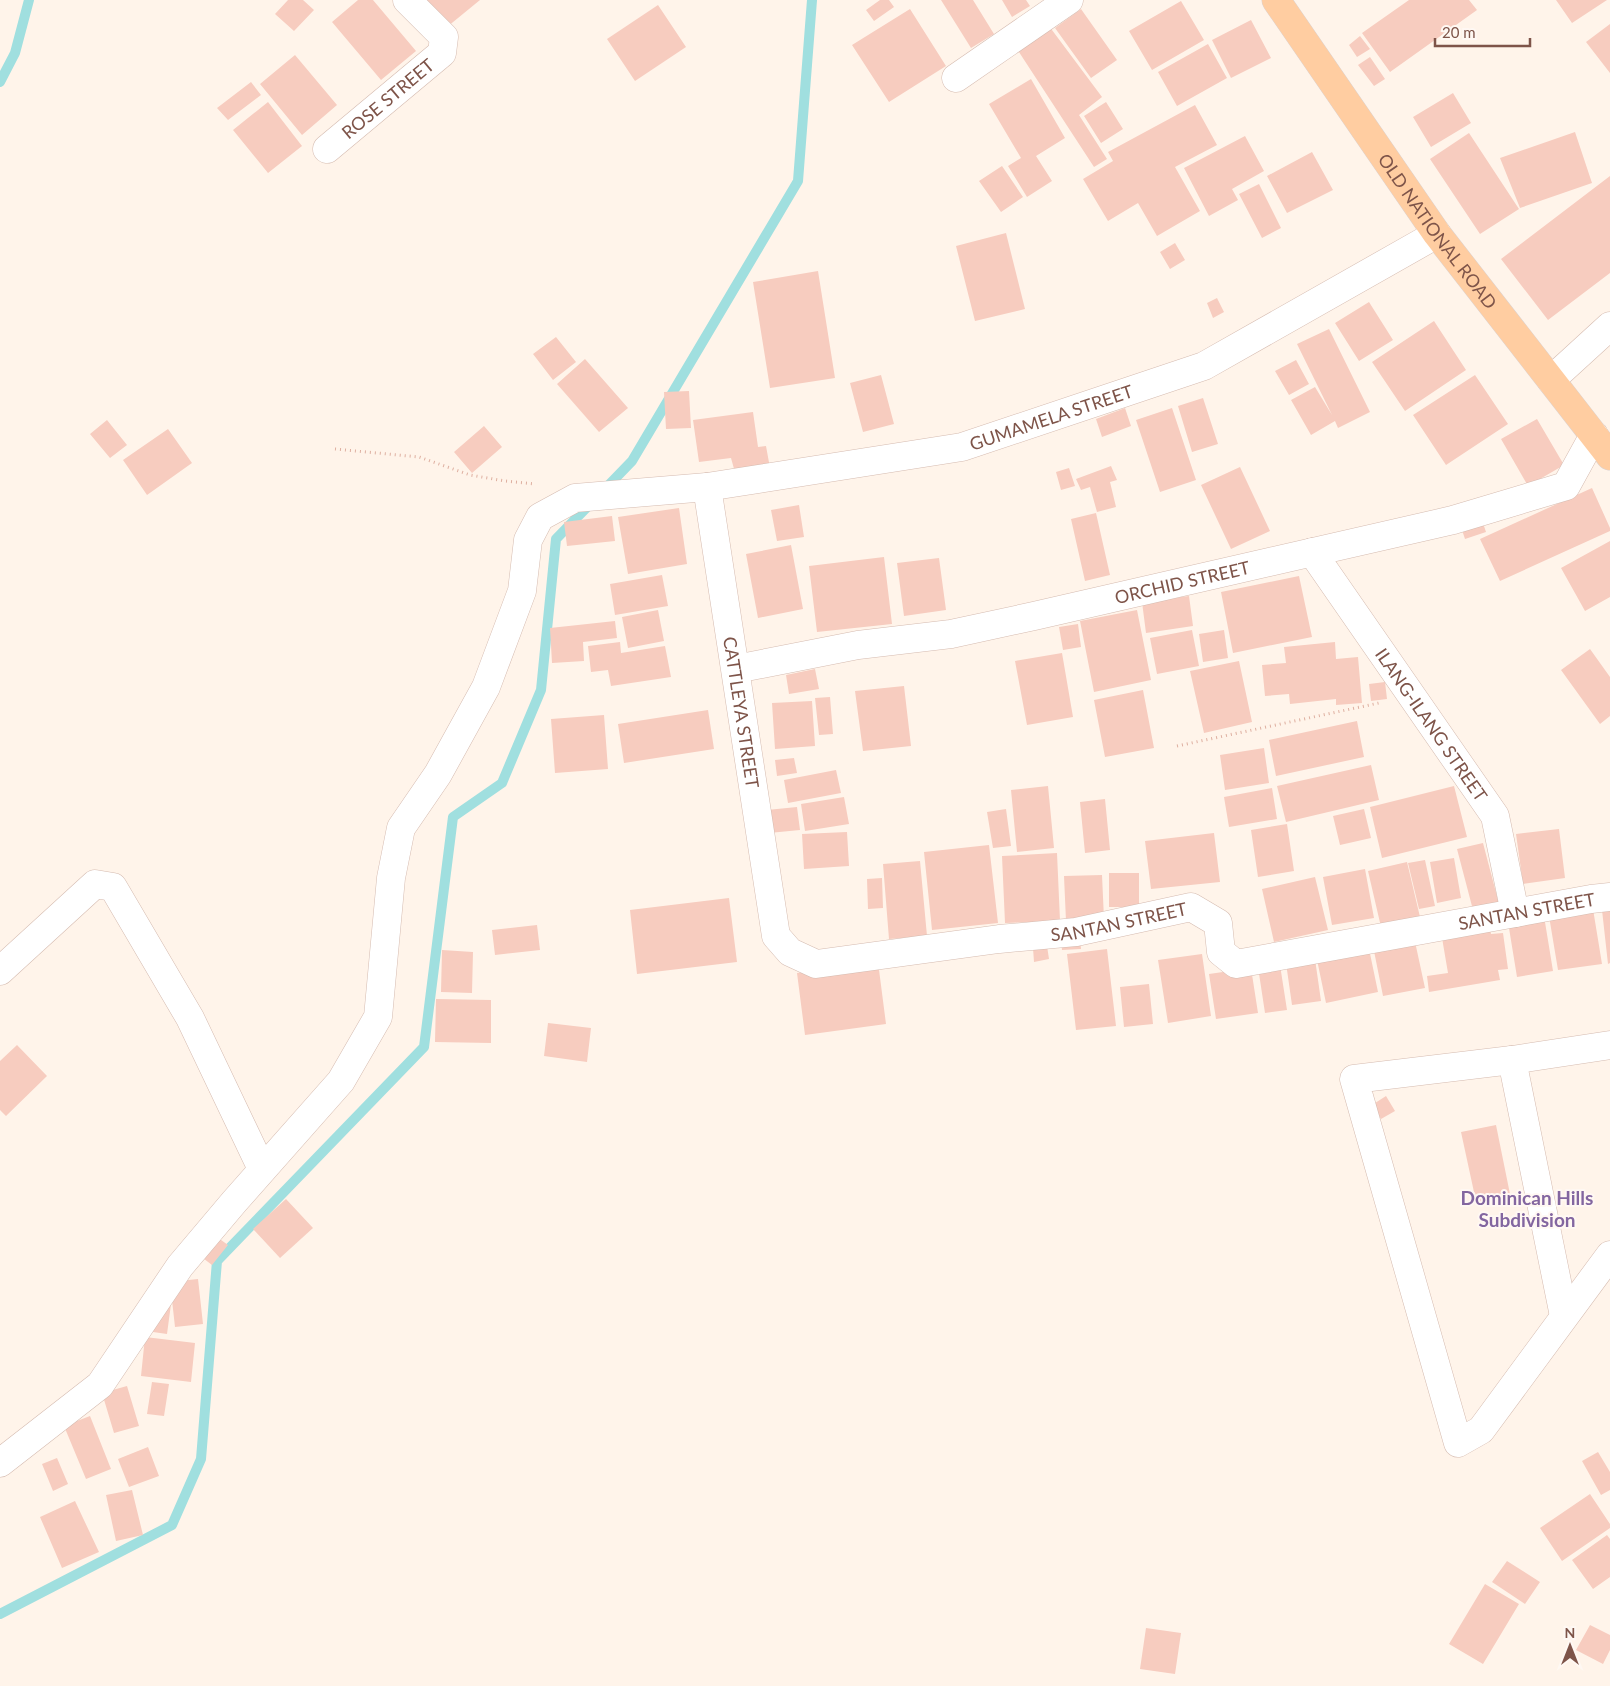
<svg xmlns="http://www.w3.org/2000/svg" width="1610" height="1686" font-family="Lato,sans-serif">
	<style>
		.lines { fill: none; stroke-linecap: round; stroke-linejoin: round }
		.stream { stroke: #a0dfdf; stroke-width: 10 }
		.building { fill: #f7ccbf }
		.minor-casing { stroke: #d5bbb0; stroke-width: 29 }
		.major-casing { stroke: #ddd3d0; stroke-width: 29 }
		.path { stroke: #deafa0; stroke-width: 3; stroke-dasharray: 1 4; stroke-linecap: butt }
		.minor { stroke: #fff; stroke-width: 28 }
		.major { stroke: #ffcda1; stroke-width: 28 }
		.labels { text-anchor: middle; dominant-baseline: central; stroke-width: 4; stroke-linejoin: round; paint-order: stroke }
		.street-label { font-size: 18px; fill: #7e5449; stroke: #fff8f3 }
		.neighbourhood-label { font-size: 19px; font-weight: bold; fill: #8366a0; stroke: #fff8f3 }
	</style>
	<rect width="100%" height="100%" fill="#fff4ea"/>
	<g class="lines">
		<path class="stream" d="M0,82L15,53L29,0
			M603,491L632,461L798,181L812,0
			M0,1614L172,1525L201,1459L217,1261L424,1047L453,817L502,783L541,690L556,539L593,501"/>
	</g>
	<path class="building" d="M288,0H303L314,10L294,31L275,14Z
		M358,0H373L416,51L381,80L332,22Z
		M426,0H480L447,27Z
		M880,0H889L894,7L874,21L866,10Z
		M941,0H973L994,34L971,48Z
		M1002,0H1026L1030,6L1012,17Z
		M1409,0H1469L1477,10L1390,72L1362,33Z
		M1556,0H1607L1572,23Z
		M1181,1L1204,40L1152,70L1129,31Z
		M658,5L686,47L635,81L607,39Z
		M910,9L946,66L889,102L852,45Z
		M1081,9L1117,60L1091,78L1055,28Z
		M1251,20L1271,58L1231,78L1212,40Z
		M1610,24V73L1586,42Z
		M1049,26L1102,97L1079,115L1107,159L1094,167L1017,49Z
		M1360,36L1370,49L1357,57L1349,45Z
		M1208,44L1227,78L1177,106L1158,72Z
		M295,55L337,105L302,135L260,84Z
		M1370,57L1385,79L1374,86L1358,65Z
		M1031,79L1065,138L1036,156L1052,181L1027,197L1008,166L1021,158L989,104Z
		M251,82L261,95L228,120L217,108Z
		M1453,93L1471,123L1431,147L1413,117Z
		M268,102L302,146L268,173L233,130Z
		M1106,102L1123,129L1101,143L1084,116Z
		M1195,105L1217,145L1175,167L1200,211L1157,236L1138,203L1108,221L1083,179L1113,161L1108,152Z
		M1575,132L1592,183L1520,208L1500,158Z
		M1469,133L1519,209L1480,234L1430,159Z
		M1245,136L1264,171L1232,189L1238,200L1209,216L1184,168Z
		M1312,152L1333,190L1287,213L1267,176Z
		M1002,166L1023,197L1001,212L979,181Z
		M1610,176V273L1548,320L1501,259Z
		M1259,184L1281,228L1262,238L1239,194Z
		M1006,233L1025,309L975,321L956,246Z
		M1175,243L1185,260L1170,269L1160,252Z
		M818,271L835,378L770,388L753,282Z
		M1217,298L1224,312L1213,318L1207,303Z
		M1369,302L1393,340L1359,361L1335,323Z
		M1434,321L1466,370L1405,411L1372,362Z
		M1329,329L1370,412L1338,428L1335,421L1311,435L1291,400L1315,387L1332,415L1297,344Z
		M556,337L576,362L553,380L533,354Z
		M585,359L628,408L599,432L557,384Z
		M1296,360L1309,384L1289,395L1275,371Z
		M881,375L894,424L863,432L850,383Z
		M1475,375L1508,424L1446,465L1413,415Z
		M689,391L691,428L666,429L664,392Z
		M1203,398L1218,444L1192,452L1178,406Z
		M1125,408L1131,426L1102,437L1096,419Z
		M1172,408L1196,480L1160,492L1136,420Z
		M753,412L758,447L766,446L770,468L736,476L731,458L699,462L693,420Z
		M1537,419L1564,465L1528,486L1501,439Z
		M107,420L127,445L110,458L90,434Z
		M484,426L502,447L472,473L454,452Z
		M168,429L192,463L147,495L123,460Z
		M1111,466L1117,480L1110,482L1116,507L1097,512L1090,487L1081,490L1076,479Z
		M1240,467L1270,531L1231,549L1201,485Z
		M1069,468L1075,486L1061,490L1056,472Z
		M1592,488L1610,528V531L1500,581L1480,539Z
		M799,505L804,537L777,541L771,510Z
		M679,508L687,564L628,574L618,517Z
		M1096,513L1110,575L1085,581L1071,519Z
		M612,516L615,541L567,546L564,522Z
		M1481,517L1486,532L1465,539L1460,524Z
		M1610,541V597L1585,611L1561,568Z
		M791,545L803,609L758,618L746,554Z
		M884,557L892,624L817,632L809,566Z
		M939,558L946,610L904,616L897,563Z
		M662,575L668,606L615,615L610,584Z
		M1299,576L1312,637L1233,653L1221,592Z
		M1189,596L1193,626L1146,633L1142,602Z
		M658,610L664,641L628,648L622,617Z
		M1137,610L1151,680L1094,692L1080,621Z
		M615,621L617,638L583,642L584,661L552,663L550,628Z
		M1078,624L1081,647L1063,650L1059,627Z
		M1192,630L1199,666L1157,674L1150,638Z
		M1224,630L1228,658L1203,662L1199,634Z
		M620,642L621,653L665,646L671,677L611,686L608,670L591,672L588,646Z
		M1335,642L1336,659L1358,657L1362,703L1336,705V699L1290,704L1289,694L1265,696L1262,665L1286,663L1284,647Z
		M1590,649L1610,677V716L1600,724L1561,670Z
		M1062,653L1073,717L1027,725L1015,661Z
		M1239,661L1252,722L1204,733L1190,671Z
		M815,669L819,689L789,694L786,675Z
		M1385,682L1387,699L1371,701L1369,684Z
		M904,686L911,746L863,751L855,691Z
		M1143,690L1154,748L1105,757L1094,700Z
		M830,697L833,734L819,735L815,698Z
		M812,701L815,746L775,749L772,703Z
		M708,710L714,749L624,763L618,724Z
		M604,715L608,769L555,773L551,719Z
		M1357,721L1364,757L1276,776L1269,740Z
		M1264,748L1269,783L1225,790L1220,755Z
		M794,758L797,773L777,776L775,760Z
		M1371,765L1379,800L1286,822L1277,786Z
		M836,770L841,793L788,803L784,780Z
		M1048,786L1054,848L1017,852L1011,790Z
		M1454,786L1467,837L1382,858L1370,807Z
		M1272,788L1277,819L1229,827L1224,797Z
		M844,797L849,824L805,831L801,804Z
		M1105,799L1110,850L1085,853L1080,802Z
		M797,807L800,830L769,833L767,810Z
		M1006,809L1011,846L993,848L987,812Z
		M1364,809L1371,838L1340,845L1333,816Z
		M1287,824L1294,871L1258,877L1251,830Z
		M1559,829L1565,878L1523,884L1516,834Z
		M847,832L849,866L804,869L802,834Z
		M1214,833L1220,882L1151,889L1145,841Z
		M1483,843L1499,904L1473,910L1457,849Z
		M989,845L998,923L932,930L924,852Z
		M1057,853L1060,921L1005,923L1002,856Z
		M1454,858L1461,898L1437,903L1430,862Z
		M1425,860L1435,906L1419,909L1408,863Z
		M920,861L927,936L889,939L883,864Z
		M1407,862L1420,917L1381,927L1368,871Z
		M1365,869L1374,918L1332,925L1323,877Z
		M1109,873H1139V907H1109Z
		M1102,875L1104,919L1066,921L1064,876Z
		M1315,877L1328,930L1274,942L1262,889Z
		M882,878L883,908L868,909L867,879Z
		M729,898L737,962L637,974L630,910Z
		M1593,909L1602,964L1558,970L1549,916Z
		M1610,909V963L1608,964L1602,910Z
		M1544,916L1553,971L1517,977L1508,922Z
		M1489,923L1491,934L1503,933L1508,969L1498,970L1500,980L1429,992L1427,976L1448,973L1441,932Z
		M537,925L540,950L495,955L492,930Z
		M1080,936L1081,949L1062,950L1061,937Z
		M1414,937L1425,988L1383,996L1373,946Z
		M1368,944L1378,992L1326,1003L1316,955Z
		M1047,946L1049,959L1034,962L1033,948Z
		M1107,949L1116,1026L1076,1030L1067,954Z
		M442,950L473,952L472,993L441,992Z
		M1314,952L1321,1001L1292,1005L1285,956Z
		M1202,954L1211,1016L1168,1023L1158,960Z
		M878,962L886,1024L805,1035L797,973Z
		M1280,965L1287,1010L1265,1013L1258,967Z
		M1251,968L1258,1013L1216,1019L1209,974Z
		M1149,984L1153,1024L1124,1027L1120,987Z
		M436,999L491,1000V1043L435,1042Z
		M548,1023L591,1028L587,1062L544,1056Z
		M17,1045L47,1076L6,1116L0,1110V1061Z
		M1386,1096L1395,1111L1381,1119L1372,1105Z
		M1496,1125L1511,1199L1477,1206L1461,1132Z
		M286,1199L313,1228L280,1258L253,1229Z
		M210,1232L228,1245L212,1265L195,1252Z
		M198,1279L203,1324L175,1327L170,1282Z
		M157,1303L171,1304L167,1334L153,1332Z
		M145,1337L195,1343L191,1382L141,1376Z
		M152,1382L169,1384L164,1416L147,1414Z
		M127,1386L139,1426L114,1433L102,1393Z
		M90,1416L111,1469L86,1479L64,1426Z
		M148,1447L159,1476L129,1487L118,1459Z
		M1598,1452L1610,1472V1490L1601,1495L1582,1461Z
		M57,1458L68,1484L53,1491L42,1464Z
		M132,1490L143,1535L116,1541L106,1495Z
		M1590,1494L1610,1524V1528L1562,1561L1540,1528Z
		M75,1501L99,1552L62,1568L40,1517Z
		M1607,1535L1610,1539V1577L1593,1589L1572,1560Z
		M1507,1561L1540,1582L1525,1604L1492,1582Z
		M1485,1584L1519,1604L1483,1664L1449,1644Z
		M1590,1625L1610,1635V1650L1603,1664L1576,1650Z
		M1146,1628L1181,1633L1175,1674L1140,1669Z"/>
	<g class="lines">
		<defs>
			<g id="minor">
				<path d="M956,78L1069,0"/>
				<path id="s1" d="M327,149L442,53L444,37L407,0"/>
				<path d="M1551,380L1610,326"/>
				<path id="s2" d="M707,487L776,936L790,952L816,964L999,939L1076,932L1191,907L1218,923L1221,952L1236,964L1591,899L1610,897"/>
				<path id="s3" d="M1312,552L1495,816L1515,913"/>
				<path id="s4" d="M736,669L858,645L951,634L1034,616L1453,520L1566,486L1594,435"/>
				<path d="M0,971L95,884L113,887L190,1018L262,1169"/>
				<path d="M1610,1045L1512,1060L1354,1079L1458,1443L1481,1430L1610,1255"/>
				<path d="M1512,1060L1564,1316"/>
				<path id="s5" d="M0,1463L100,1385L180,1266L234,1202L341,1081L378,1017L391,878L401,828L438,774L486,687L522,591L528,540L540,517L575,498L707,487L962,447L1204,366L1437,234"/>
			</g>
			<g id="major">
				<path id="s6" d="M1276,0L1437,234L1610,456"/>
			</g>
		</defs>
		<use href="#minor" class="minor-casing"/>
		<use href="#major" class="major-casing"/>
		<path class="path" d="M335,449L419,457L470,475L505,481L535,484
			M1177,746L1379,703"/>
		<use href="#minor" class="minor"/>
		<use href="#major" class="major"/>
	</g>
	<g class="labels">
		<g class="street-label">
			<text stroke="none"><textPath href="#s1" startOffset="79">ROSE STREET</textPath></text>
			<text stroke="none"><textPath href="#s6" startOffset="282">OLD NATIONAL ROAD</textPath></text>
			<text stroke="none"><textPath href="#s5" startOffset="1649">GUMAMELA STREET</textPath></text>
			<text stroke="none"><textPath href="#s4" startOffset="455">ORCHID STREET</textPath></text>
			<text stroke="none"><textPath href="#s2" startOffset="228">CATTLEYA STREET</textPath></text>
			<text stroke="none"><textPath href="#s3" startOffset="210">ILANG-ILANG STREET</textPath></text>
			<text stroke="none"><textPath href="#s2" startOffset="1259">SANTAN STREET</textPath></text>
			<text stroke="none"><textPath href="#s2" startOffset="810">SANTAN STREET</textPath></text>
		</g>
		<g class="neighbourhood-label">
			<text x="1527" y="1197">Dominican Hills<tspan x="1527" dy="22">Subdivision</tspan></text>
		</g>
	</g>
	<g transform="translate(1570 1646)" stroke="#fff8f3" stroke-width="4" paint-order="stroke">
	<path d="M0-4L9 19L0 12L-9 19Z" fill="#7e5449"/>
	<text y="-8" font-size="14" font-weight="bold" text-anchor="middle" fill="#7e5449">N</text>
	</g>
	<path d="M1435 38v8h95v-8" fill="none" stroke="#7e5449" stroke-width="2.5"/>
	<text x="1442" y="38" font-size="15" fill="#7e5449" stroke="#fff8f3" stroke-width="4" paint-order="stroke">20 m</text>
</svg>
